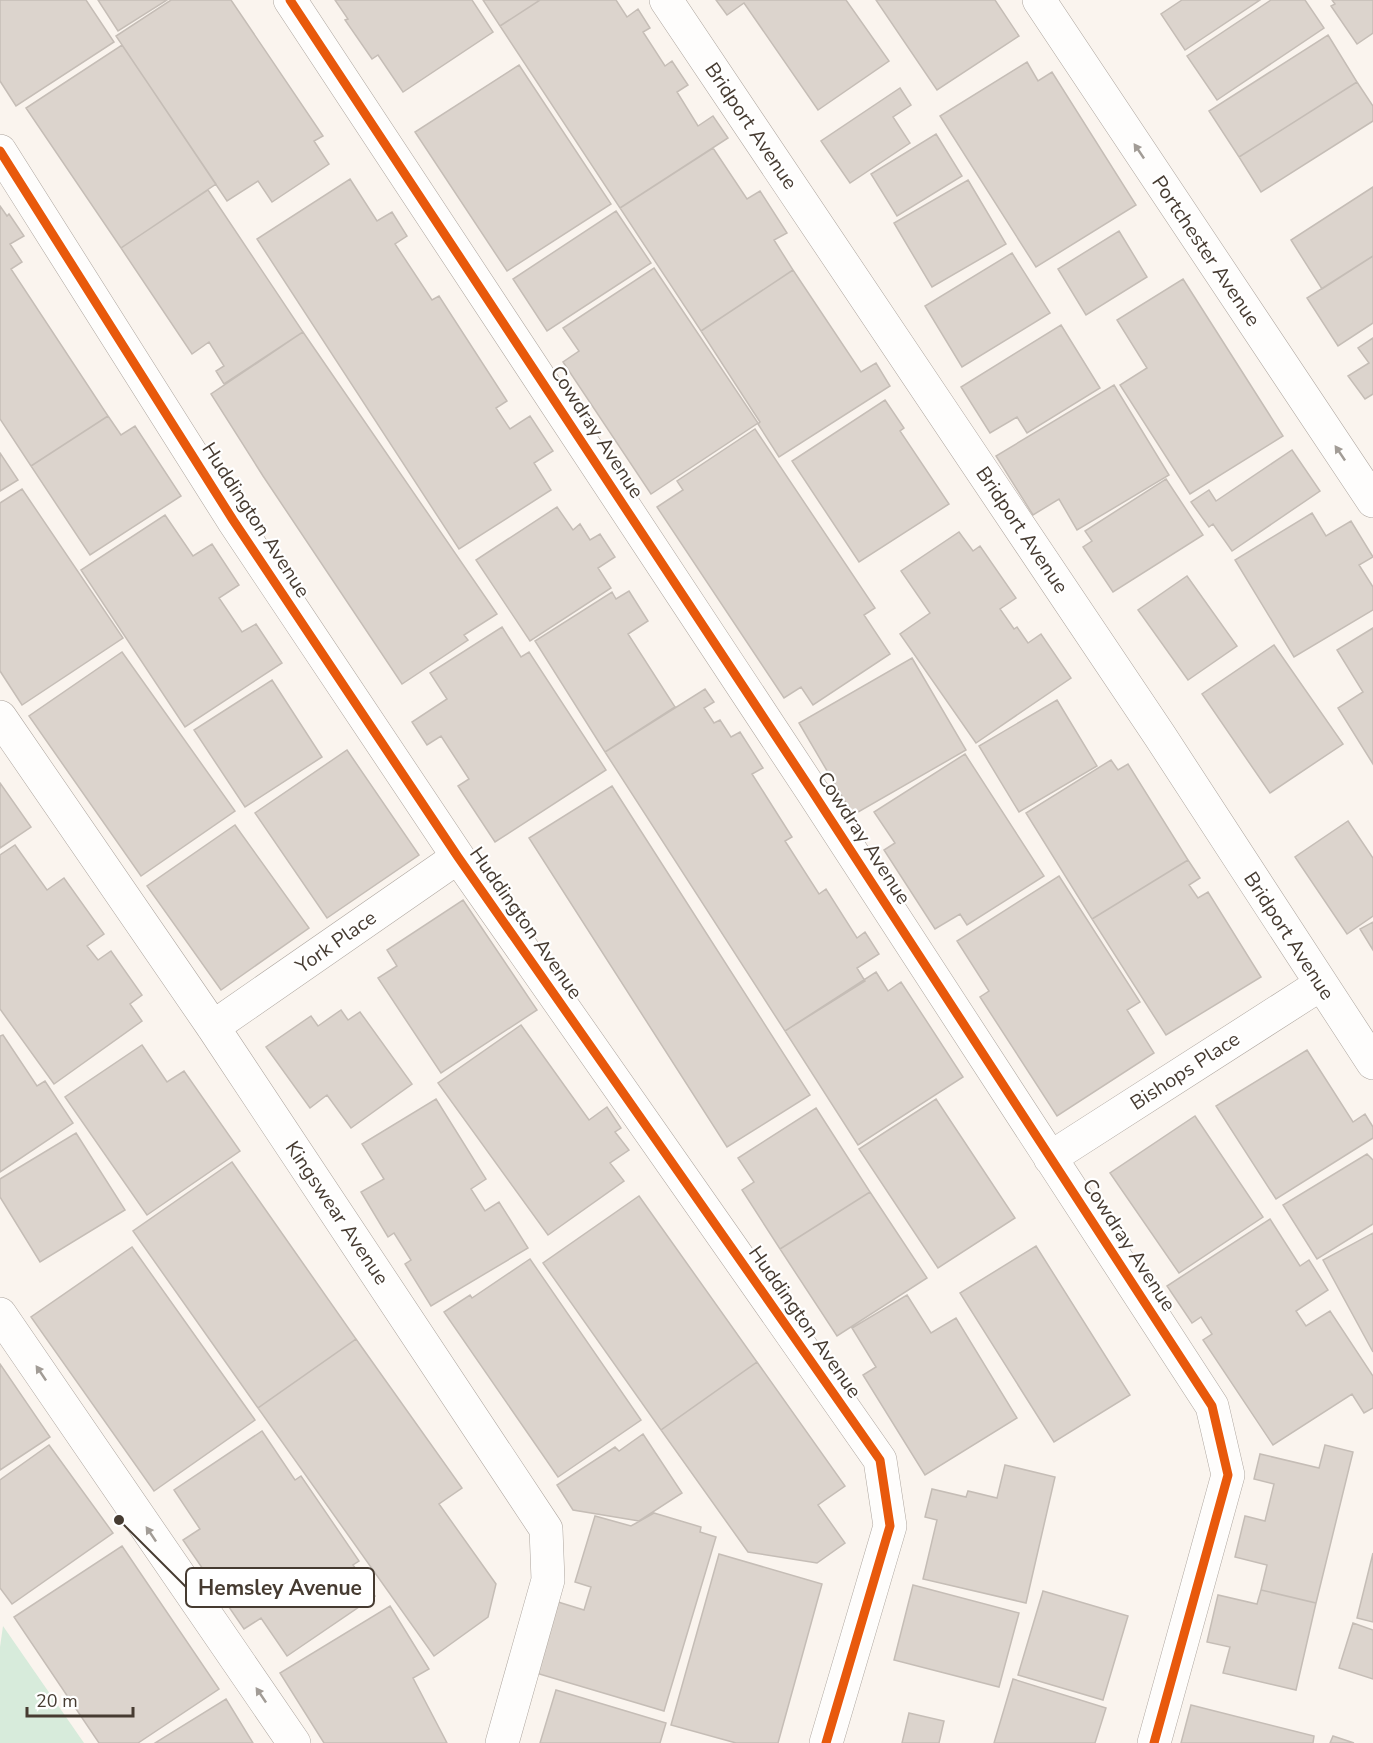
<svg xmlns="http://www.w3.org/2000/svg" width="1373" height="1743" font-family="'Nunito Sans',sans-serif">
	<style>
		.green { fill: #d7ebdb }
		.building { fill: #dcd4cd; stroke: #c5bdb6; stroke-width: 1.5 }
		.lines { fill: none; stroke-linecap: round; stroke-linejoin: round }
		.street-casing { stroke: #ada59e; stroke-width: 34 }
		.street { stroke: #fefdfc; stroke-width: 33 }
		.cycleway-casing { stroke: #fff; stroke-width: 13 }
		.cycleway { stroke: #e8590c; stroke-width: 9 }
		.oneway { fill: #a29c96 }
		.labels { text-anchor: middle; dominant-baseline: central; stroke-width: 4.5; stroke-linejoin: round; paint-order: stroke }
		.street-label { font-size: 20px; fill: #463b31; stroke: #fff }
		.leader { fill: none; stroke: #463b31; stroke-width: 2 }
		.callout-dot { fill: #463b31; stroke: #fff; stroke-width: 2 }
		.callout { fill: #fff; stroke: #463b31; stroke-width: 2 }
		.callout-label { font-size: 21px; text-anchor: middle; font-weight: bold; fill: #463b31 }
	</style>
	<rect width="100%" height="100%" fill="#faf4ee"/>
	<path class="green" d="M3,1626L84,1743H0V1647Z"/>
	<path class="building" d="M0,0H86L114,42L16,106L0,81Z
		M98,0H167L118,31Z
		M171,0H231L323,136L314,141L329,164L272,202L258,181L227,201L116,36Z
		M335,0H472L493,32L403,92L378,55L372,59L345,20L348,19Z
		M483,0H540L500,26Z
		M540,0H616L627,17L638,9L650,28L643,32L665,66L672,61L688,85L677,92L698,126L713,116L728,138L620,208L500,26Z
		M716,0H846L889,61L818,110L744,3L727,15Z
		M876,0H995L1019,36L937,90Z
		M1182,0H1260L1185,50L1161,14Z
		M1271,0H1305L1324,28L1217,100L1187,56Z
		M1332,0H1373V33L1357,44L1331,6L1335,4Z
		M1328,35L1357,82L1239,157L1209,111Z
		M122,45L216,184L121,248L26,108Z
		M1027,62L1038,81L1052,72L1136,205L1036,267L940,116Z
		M519,65L611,204L507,271L415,132Z
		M1357,82L1373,106V121L1261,192L1239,157Z
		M900,88L911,105L893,117L910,143L850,183L821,141Z
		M936,134L962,176L897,216L871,174Z
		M713,148L747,199L760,191L787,233L774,240L793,270L701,331L620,208Z
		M350,179L377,221L392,212L407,236L395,244L432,300L439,296L507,401L496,408L510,429L530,416L553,451L534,463L551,490L459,549L257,239Z
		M968,180L1006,244L932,287L894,223Z
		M1373,187V256L1322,289L1291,240Z
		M208,190L303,332L224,384L216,371L224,366L209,342L192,354L121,248Z
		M0,206L7,216L9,214L24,236L10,244L22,262L11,269L108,416L31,466L0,419Z
		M616,211L651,263L547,331L513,279Z
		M1119,231L1147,277L1086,315L1058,269Z
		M1012,253L1050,313L962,367L925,306Z
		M1373,256V323L1338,346L1307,298Z
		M654,268L758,423L651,494L563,362L579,351L563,328Z
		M793,270L861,372L876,363L890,386L779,457L758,424L760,422L701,331Z
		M1183,279L1283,436L1190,494L1120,385L1147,368L1117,320Z
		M1061,325L1100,388L1027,433L1017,417L990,433L961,387Z
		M303,332L497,614L464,635L468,640L402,684L263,476L211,394Z
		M1373,338V394L1365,399L1348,376L1369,363L1358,348Z
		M1114,385L1169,475L1077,530L1059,499L1033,515L996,456Z
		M885,400L904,428L900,431L949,504L859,562L792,461Z
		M108,416L121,435L135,426L181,496L90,555L31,466Z
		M755,429L875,608L864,615L890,654L813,705L801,687L784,698L657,507L683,490L677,481Z
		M1292,450L1320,491L1232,551L1213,524L1209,527L1191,502L1209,490L1216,501Z
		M0,453L18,480L0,491Z
		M1166,479L1203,535L1113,592L1083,547L1092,541L1085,531Z
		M22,489L123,638L22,705L0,671V503Z
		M557,507L573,530L580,524L590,540L600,534L615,557L598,568L611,588L530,641L476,560Z
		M1312,513L1326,536L1351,521L1373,557L1359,565L1373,587V610L1294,657L1235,560Z
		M165,515L193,556L212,544L239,585L219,598L242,632L256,624L282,663L185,727L81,570Z
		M959,532L973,551L980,546L1016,598L1000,609L1014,629L1017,627L1028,643L1041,634L1071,678L976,743L900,634L930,613L901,571Z
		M1187,576L1237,646L1188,680L1138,610Z
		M629,591L648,621L628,634L675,707L605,752L535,641L612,592L616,599Z
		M502,627L521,657L529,652L606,770L495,842L458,786L469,779L441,736L427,745L412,722L447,699L430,673Z
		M1373,628V764L1338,708L1363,692L1337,650Z
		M1274,645L1343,744L1270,793L1202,694Z
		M122,652L235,811L141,876L29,716Z
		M912,658L966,750L853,815L799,723Z
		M272,680L322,757L245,807L194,730Z
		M705,689L714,702L704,708L714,723L720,720L731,737L740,732L763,768L752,774L792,837L785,841L819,894L826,889L857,938L865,932L879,954L857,968L865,981L785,1031L605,752Z
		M1057,700L1097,766L1019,812L979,746Z
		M347,750L419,855L327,918L255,813Z
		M965,754L1044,876L967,925L960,914L935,929L884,850L895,843L874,812Z
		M1111,760L1118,770L1128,764L1188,860L1092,919L1026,813Z
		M0,783L31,827L0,848Z
		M612,786L810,1095L727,1147L529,838Z
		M1348,821L1373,858V916L1347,934L1295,857Z
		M235,825L309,928L221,990L147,886Z
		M15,845L47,890L64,878L104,934L87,946L98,960L111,951L142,995L130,1004L142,1021L54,1084L0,1009V855Z
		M1188,860L1200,878L1189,885L1198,898L1208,892L1261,977L1166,1035L1092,919Z
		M1059,876L1140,1002L1127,1010L1154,1053L1057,1116L980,997L989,991L957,941Z
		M463,900L537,1010L441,1073L378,978L397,966L387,950Z
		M1373,922V950L1360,929Z
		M876,972L888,991L901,982L963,1077L858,1145L785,1031Z
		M341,1010L348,1020L360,1012L412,1084L351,1128L327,1095L310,1108L266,1047L311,1016L318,1026Z
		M521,1025L589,1120L607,1107L621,1128L615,1132L629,1150L610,1163L624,1181L548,1235L438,1083Z
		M3,1035L37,1086L45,1081L73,1123L0,1172V1036Z
		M142,1045L167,1082L184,1071L240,1151L147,1215L65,1097Z
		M1307,1050L1353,1122L1365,1114L1373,1127V1138L1276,1199L1216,1106Z
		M436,1099L486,1179L471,1189L485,1211L499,1202L528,1248L431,1306L405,1264L411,1260L394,1233L388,1237L361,1192L384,1179L362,1144Z
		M936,1099L1015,1218L938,1268L859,1149Z
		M816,1108L870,1192L780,1249L742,1190L754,1182L738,1158Z
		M1195,1116L1263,1217L1179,1273L1110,1173Z
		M76,1133L125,1210L40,1262L0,1197V1179Z
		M1367,1154L1373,1160V1224L1317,1259L1283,1205Z
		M232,1162L356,1339L258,1408L133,1231Z
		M870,1192L927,1278L837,1336L780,1249Z
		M639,1196L757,1362L661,1430L543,1263Z
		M1270,1219L1300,1266L1309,1260L1328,1290L1296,1311L1306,1326L1330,1311L1373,1376V1408L1364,1413L1352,1394L1273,1445L1203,1340L1212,1334L1201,1317L1192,1323L1167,1286Z
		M1373,1233V1352L1323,1260Z
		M1036,1246L1130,1395L1054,1442L960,1293Z
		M132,1247L255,1420L154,1491L31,1317Z
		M530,1259L641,1420L558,1477L444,1312L470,1295L472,1298Z
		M907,1295L931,1333L956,1318L1017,1418L925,1475L863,1375L876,1367L852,1328Z
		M356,1339L462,1488L439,1504L496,1584L488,1617L434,1656L258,1408Z
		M757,1362L845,1486L818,1505L845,1543L817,1563L748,1552L661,1430Z
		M0,1364L50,1437L0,1470Z
		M262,1431L295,1480L301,1476L359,1561L353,1565L375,1596L287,1656L261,1618L244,1629L183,1540L200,1529L174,1490Z
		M643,1434L682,1493L639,1521L573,1510L557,1485L615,1447L619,1451Z
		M49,1445L113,1533L12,1604L0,1588V1480Z
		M1325,1445L1353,1452L1316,1603L1261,1590L1267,1565L1235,1557L1245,1516L1265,1521L1274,1484L1254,1479L1260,1454L1319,1468Z
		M1005,1465L1055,1477L1026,1603L923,1579L937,1520L925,1517L932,1489L966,1497L968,1491L997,1498Z
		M654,1513L701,1527L700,1532L716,1537L664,1711L536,1673L558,1602L584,1610L591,1587L575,1582L595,1516L631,1526Z
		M122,1546L219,1689L138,1743H99L14,1617Z
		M1373,1553V1622L1357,1618Z
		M719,1554L822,1584L778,1743H736L671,1725Z
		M913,1585L1019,1613L999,1687L894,1660Z
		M1261,1590L1316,1603L1296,1690L1223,1673L1230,1647L1207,1642L1218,1595L1257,1604Z
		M1043,1591L1128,1616L1103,1700L1018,1675Z
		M390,1606L429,1669L413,1678L447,1743H324L280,1673Z
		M1353,1623L1373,1630V1679L1339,1668Z
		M1013,1679L1106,1708L1095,1743H994Z
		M556,1690L666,1723L660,1743H540Z
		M226,1699L253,1743H155Z
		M1191,1705L1314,1736L1313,1743H1181Z
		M909,1713L944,1721L939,1743H902Z
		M1333,1736L1354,1743H1330Z"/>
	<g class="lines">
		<defs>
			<path id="street" d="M290,0L812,791L1212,1406L1228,1475L1154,1743
				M666,0L1160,736L1373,1063
				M1039,0L1373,501
				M0,151L233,520L458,857L880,1460L890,1526L826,1743
				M0,717L213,1027L546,1529L548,1580L502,1743
				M213,1027L458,857
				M1050,1158L1321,984
				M0,1314L294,1743"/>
		</defs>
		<use href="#street" class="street-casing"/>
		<use href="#street" class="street"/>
		<defs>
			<path id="cycleway" d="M290,0L812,791L1212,1406L1228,1475L1154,1743
				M0,151L233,520L458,857L880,1460L890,1526L826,1743"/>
		</defs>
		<use href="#cycleway" class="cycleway-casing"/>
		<use href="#cycleway" class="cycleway"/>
	</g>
	<defs><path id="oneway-solid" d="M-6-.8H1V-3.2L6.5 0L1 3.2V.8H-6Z" transform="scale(1.5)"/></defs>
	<g class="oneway">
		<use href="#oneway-solid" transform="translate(1139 151) rotate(-124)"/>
		<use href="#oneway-solid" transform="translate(1340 453) rotate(-124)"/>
		<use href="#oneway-solid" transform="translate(41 1373) rotate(-124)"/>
		<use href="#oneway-solid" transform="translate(151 1534) rotate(-124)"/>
		<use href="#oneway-solid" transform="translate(261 1695) rotate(-124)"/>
	</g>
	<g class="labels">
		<g class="street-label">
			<text transform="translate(751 126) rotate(56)">Bridport Avenue</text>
			<text transform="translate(1206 251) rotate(56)">Portchester Avenue</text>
			<text transform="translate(597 432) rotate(57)">Cowdray Avenue</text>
			<text transform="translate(256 520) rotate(57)">Huddington Avenue</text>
			<text transform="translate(1022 530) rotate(56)">Bridport Avenue</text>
			<text transform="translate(864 838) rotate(57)">Cowdray Avenue</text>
			<text transform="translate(526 923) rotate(55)">Huddington Avenue</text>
			<text transform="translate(1289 936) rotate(57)">Bridport Avenue</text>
			<text transform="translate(336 942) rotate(-35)">York Place</text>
			<text transform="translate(1185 1071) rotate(-33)">Bishops Place</text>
			<text transform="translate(337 1213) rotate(56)">Kingswear Avenue</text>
			<text transform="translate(1129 1245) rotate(57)">Cowdray Avenue</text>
			<text transform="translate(805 1322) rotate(55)">Huddington Avenue</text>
		</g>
	</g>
	<path class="leader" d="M119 1520L186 1587"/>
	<circle class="callout-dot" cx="119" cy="1520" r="6"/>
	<rect class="callout" x="186" y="1568" width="188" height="39" rx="6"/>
	<g class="callout-label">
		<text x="280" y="1595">Hemsley Avenue</text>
	</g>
	<path d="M27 1707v9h106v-9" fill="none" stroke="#463b31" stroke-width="3"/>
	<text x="36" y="1707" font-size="18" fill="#463b31" stroke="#ffffff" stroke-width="4.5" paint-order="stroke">20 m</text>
</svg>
